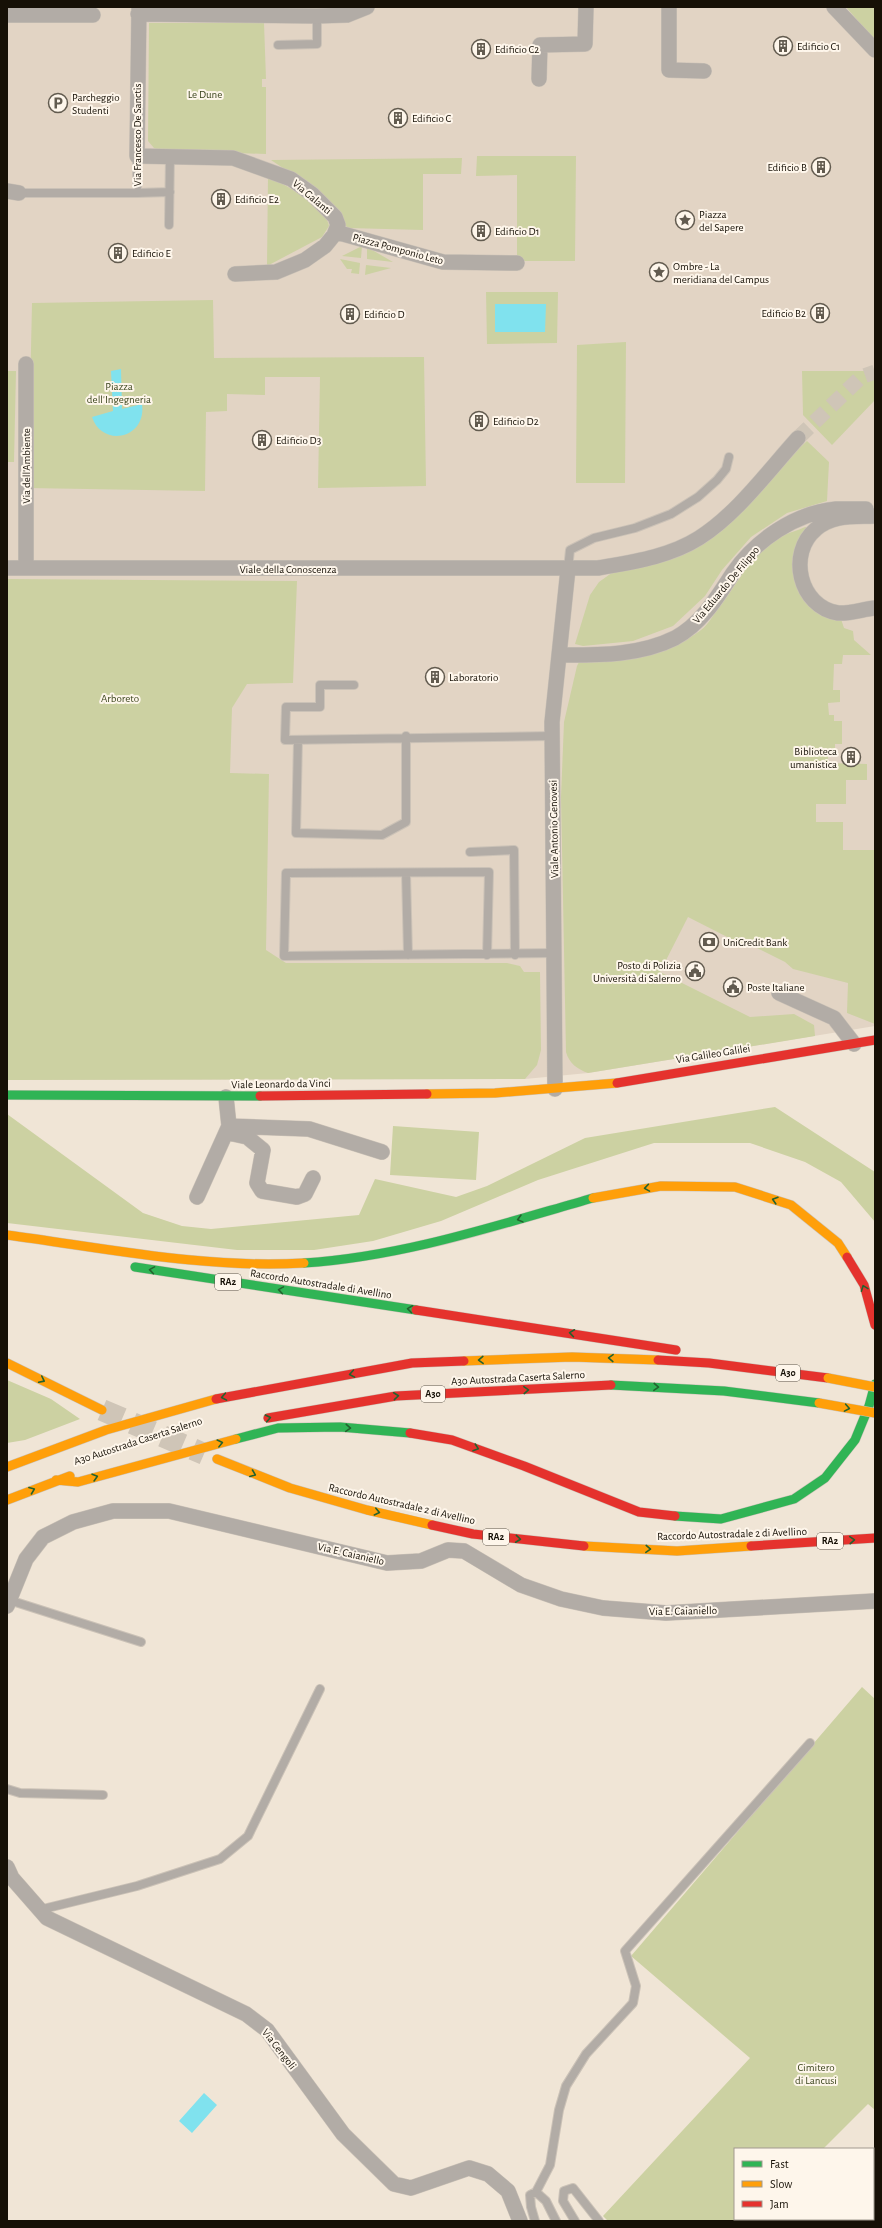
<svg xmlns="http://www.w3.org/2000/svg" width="882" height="2228" font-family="'Alegreya Sans',sans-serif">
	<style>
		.education { fill: #e2d4c4 }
		.green { fill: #ccd1a2 }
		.water { fill: #80e2ee }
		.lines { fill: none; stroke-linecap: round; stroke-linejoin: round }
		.street-tunnel { stroke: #cfc5b7; stroke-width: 15; stroke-dasharray: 15 8; stroke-linecap: butt }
		.highway-tunnel { stroke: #cfc5b7; stroke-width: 22; stroke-dasharray: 22 11; stroke-linecap: butt }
		.lane-casing { stroke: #cbc2b7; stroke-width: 10 }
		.street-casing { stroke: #cbc2b7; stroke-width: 16 }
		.fast-casing { stroke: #cbc2b7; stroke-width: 10 }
		.slow-casing { stroke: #cbc2b7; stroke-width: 10 }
		.jam-casing { stroke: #cbc2b7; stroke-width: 10 }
		.lane { stroke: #b2aca6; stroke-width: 8 }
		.street { stroke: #b2aca6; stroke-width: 15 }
		.fast { stroke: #30b455; stroke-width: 9 }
		.slow { stroke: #ff9f0a; stroke-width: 9 }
		.jam { stroke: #e5322d; stroke-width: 9 }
		.slow-bridge-casing { stroke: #cbc2b7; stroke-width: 10; stroke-linecap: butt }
		.slow-bridge { stroke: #ff9f0a; stroke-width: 9 }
		.oneway { stroke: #23622e }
		.labels { text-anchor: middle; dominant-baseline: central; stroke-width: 4; stroke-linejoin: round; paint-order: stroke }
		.shield { fill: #fef6eb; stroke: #5c554b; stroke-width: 1 }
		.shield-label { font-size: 10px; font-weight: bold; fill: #161006 }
		.poi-label { font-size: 11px; fill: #161006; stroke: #fef6eb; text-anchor: start }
		.park-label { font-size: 11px; fill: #3a441c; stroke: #fef6eb }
		.street-label { font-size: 11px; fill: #161006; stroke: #fef6eb }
	</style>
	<rect width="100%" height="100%" fill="#f0e5d6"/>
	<path class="education" d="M7,7H875V1026L588,1073L525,1079L7,1080Z"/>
	<path class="green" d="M846,7H875V41Z
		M149,23H264L266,79H262V87H266V154L159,150L154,148L148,141Z
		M477,156H576L575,261H517V175L476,176Z
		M462,158L461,174H423V230L348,228L292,174L271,160Z
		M268,176C283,183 328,209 329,226L322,237L267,266Z
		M362,246L361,258L342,256Z
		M367,247L393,262L367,259Z
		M340,259L360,263L359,274L351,273L352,269H347Z
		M366,265L391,268L365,275Z
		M486,292H558L557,343L487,344Z
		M213,300L214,358L424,357L426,486L318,488L320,377H265V395L227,394V411L206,412L205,491L28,488L32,303Z
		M626,342L625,483H576L577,345Z
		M7,371H16L14,462H7Z
		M802,371H875V400L832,445L803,415Z
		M807,441L829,462L827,501L787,513L751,537L722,570L705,596L673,626L633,641L583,646L575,644L590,595L599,582L613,572L685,552Z
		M805,527L816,529L806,541L807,594L839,613L844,628L853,631L854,640L871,655H843L842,664H834L833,690H840V702L828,703L829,715H834V721H842V744H835V750H828V763L867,764V780H846V804H816V822H843V850H875V1024L847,1013L848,983L793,969L785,962L743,941L741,944L688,917L660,972L750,1017L794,1014L814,1025L815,1036L588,1073C577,1069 569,1063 566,1052L561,797L564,722L577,666L579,662C622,662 666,656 701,630C708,625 713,615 718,609C737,585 752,552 779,537C787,533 797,531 805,527Z
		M7,579L297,581L293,683L247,684L232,708L230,773L269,774L266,950L286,963H507L520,966L524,972H540L541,1050L537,1065L525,1079L7,1080Z
		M775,1107L875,1172V1222L841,1182L805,1162L750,1143H654L538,1180L441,1221L373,1241L314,1250H237L7,1223V1114L143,1213L182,1226L211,1229L359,1215L375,1179L456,1197L487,1186L585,1138Z
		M393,1126L479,1132L476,1180L390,1175Z
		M7,1380L51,1399L80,1419L25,1440L7,1443Z
		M862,1687L875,1699V2110L868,2104L823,2149H735V2219H753L752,2221H608L603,2216L750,2058L631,1956Z"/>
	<path class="water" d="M495,304H546L545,332H495Z
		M121,369L122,409L142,404C147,439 102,448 92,417L113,411L111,371Z
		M204,2093L217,2105L192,2133L179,2121Z"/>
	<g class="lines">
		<path class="street-tunnel" d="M798,438L861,377L875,372"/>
		<path class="highway-tunnel" d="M102,1410L204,1454"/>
		<defs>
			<path id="lane" d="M278,45L317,44V16
				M19,193H137V156
				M137,193L170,192
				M169,225L170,156
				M568,569L570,550L594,538L635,528L671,514L698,497L717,480L726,469L729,457
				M354,685H320V707H286L285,740L552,736
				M298,740L296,833L382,835L406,822V736
				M470,852L514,850L515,955
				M406,873L408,955
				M487,955L489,872L286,873L284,956L555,953
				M9,1600L141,1642
				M7,1789L20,1793L103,1795
				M39,1910L137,1886L220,1859L248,1836L320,1689
				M536,2192L550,2165L559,2110L566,2086L586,2054L633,2003L636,1986L625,1951L810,1743
				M535,2221L531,2207L530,2195L536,2192L546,2201L556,2221
				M575,2221L563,2201L564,2191L573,2188L599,2221"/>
			<path id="street" d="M139,7L137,156L233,158L291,179L312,194L335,217L338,225L334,235L325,246L305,260L276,272L235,274
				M669,7V70L704,71
				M834,7L875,50
				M138,14L317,16L347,15L367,7
				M7,15H93
				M539,79L540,45L585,44L586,7
				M7,191L19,193
				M336,232L443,262L517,263
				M26,364V568
				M875,516C855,517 833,514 816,529C787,553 799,607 838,613C849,614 864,609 875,608
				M7,568H598C632,562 669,557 699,538C737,514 768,471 798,438
				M559,655C597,655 639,656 675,638C701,624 717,598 733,573C756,540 795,513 836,509C846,509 856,509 866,509
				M779,993L834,1018L854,1044
				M555,1089L552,722L568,569
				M226,1097L229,1126L309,1129L382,1152
				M229,1133L247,1137L263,1150L257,1183L262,1191L297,1197L305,1194L313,1178
				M197,1197L229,1126
				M7,1606L26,1559L43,1537L73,1522L113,1511H169L387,1563L421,1561L448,1550L464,1551L521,1585L561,1599L603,1608L666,1613L875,1601
				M7,1867L12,1878L47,1918L246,2014L267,2030L343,2134L394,2184L411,2188L469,2168L488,2174L508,2191L520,2221"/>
			<path id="fast" d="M7,1095L260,1096
				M304,1263C402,1257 498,1225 593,1198
				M135,1267L416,1310
				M611,1385L724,1391L819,1403
				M236,1439L278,1428L340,1427L410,1433
				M675,1516L721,1519L794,1499L825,1478L855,1440L869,1406L875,1384"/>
			<path id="slow" d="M427,1094L495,1093L617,1083
				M593,1198L661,1186L735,1187L791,1205L838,1243L847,1257
				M7,1235C105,1248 205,1269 304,1263
				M464,1361L572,1357L658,1360
				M7,1363L102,1410
				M217,1459L290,1488L367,1510L432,1525
				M7,1467L106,1430L216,1399
				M56,1480L78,1482L236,1439
				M7,1500L70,1476
				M584,1546L677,1551L751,1546"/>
			<path id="jam" d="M617,1083L875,1040
				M260,1096L427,1094
				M847,1257L864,1285L875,1325
				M416,1310L676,1350
				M658,1360L709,1363L828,1378
				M216,1399L412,1363L464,1361
				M268,1418L396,1396L611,1385
				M410,1433L452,1440L524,1466L639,1512L675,1516
				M432,1525L473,1534L584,1546
				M751,1546L875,1538"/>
		</defs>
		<use href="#lane" class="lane-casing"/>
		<use href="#street" class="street-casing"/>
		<use href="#fast" class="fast-casing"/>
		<use href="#slow" class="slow-casing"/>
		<use href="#jam" class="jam-casing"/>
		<use href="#lane" class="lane"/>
		<use href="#street" class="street"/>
		<use href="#fast" class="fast"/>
		<use href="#slow" class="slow"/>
		<use href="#jam" class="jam"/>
		<defs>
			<path id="slow-bridge" d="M828,1378L875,1387
				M819,1403L875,1413"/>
		</defs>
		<use href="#slow-bridge" class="slow-bridge-casing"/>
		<use href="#slow-bridge" class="slow-bridge"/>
	</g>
	<defs><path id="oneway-chevron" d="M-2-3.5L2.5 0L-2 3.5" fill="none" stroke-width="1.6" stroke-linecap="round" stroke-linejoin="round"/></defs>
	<g class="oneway">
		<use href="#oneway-chevron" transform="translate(647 1188) rotate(171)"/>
		<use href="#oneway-chevron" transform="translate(775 1200) rotate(-163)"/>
		<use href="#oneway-chevron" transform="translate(520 1219) rotate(165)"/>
		<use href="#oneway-chevron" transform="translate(152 1270) rotate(-171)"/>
		<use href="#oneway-chevron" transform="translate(864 1288) rotate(-111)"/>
		<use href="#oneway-chevron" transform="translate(281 1290) rotate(-171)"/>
		<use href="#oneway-chevron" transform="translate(410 1309) rotate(-172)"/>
		<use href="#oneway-chevron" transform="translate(572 1333) rotate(-172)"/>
		<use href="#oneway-chevron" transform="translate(611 1358) rotate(-178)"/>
		<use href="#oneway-chevron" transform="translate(481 1360) rotate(178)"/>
		<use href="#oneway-chevron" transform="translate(352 1374) rotate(170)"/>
		<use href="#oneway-chevron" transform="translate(42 1380) rotate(26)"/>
		<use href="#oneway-chevron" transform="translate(656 1387) rotate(3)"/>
		<use href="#oneway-chevron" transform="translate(526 1390) rotate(-3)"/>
		<use href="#oneway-chevron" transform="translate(396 1396) rotate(-6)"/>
		<use href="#oneway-chevron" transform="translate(224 1397) rotate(170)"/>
		<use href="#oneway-chevron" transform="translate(847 1408) rotate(10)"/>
		<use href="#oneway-chevron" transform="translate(268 1418) rotate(-12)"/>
		<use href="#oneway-chevron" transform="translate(348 1428) rotate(4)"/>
		<use href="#oneway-chevron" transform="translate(220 1443) rotate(-14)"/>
		<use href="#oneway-chevron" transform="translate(476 1448) rotate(19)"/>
		<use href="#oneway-chevron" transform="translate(253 1474) rotate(22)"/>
		<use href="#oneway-chevron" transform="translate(95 1477) rotate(-16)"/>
		<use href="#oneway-chevron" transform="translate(32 1490) rotate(-21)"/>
		<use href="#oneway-chevron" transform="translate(377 1512) rotate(13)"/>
		<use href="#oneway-chevron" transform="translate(518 1539) rotate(6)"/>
		<use href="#oneway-chevron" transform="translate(852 1540) rotate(-4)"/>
		<use href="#oneway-chevron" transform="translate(648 1549) rotate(3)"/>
	</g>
	<defs>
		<symbol id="building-ring" viewBox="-11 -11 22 22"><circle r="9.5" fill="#fef6eb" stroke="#625b4f" stroke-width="1.5"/><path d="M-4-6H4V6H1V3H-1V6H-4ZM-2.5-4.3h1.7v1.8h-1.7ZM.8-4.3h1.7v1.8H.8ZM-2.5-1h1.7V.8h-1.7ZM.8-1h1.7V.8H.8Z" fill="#625b4f"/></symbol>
		<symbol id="parking-ring" viewBox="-11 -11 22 22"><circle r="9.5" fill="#fef6eb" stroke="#625b4f" stroke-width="1.5"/><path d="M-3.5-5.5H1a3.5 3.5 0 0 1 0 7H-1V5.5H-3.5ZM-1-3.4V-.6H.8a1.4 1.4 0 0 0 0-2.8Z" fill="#625b4f"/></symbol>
		<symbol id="sight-ring" viewBox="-11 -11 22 22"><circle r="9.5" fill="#fef6eb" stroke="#625b4f" stroke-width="1.5"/><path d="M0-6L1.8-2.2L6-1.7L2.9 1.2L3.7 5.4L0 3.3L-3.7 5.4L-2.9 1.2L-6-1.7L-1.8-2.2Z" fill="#625b4f"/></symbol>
		<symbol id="bank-ring" viewBox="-11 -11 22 22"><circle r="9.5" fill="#fef6eb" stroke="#625b4f" stroke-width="1.5"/><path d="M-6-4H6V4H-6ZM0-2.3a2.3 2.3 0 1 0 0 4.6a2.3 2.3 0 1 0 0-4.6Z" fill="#625b4f"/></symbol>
		<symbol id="civic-ring" viewBox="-11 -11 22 22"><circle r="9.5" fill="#fef6eb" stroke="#625b4f" stroke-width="1.5"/><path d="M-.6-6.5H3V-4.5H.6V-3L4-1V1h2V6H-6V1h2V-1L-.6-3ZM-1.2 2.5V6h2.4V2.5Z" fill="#625b4f"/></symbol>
	</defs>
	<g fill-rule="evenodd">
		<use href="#building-ring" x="772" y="35" width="22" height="22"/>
		<use href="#building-ring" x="470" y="38" width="22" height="22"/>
		<use href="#parking-ring" x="47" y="92" width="22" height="22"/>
		<use href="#building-ring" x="387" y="107" width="22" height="22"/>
		<use href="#building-ring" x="810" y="156" width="22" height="22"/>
		<use href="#building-ring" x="210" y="188" width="22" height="22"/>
		<use href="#sight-ring" x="674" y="209" width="22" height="22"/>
		<use href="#building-ring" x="470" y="220" width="22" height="22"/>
		<use href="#building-ring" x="107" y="242" width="22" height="22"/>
		<use href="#sight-ring" x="648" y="261" width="22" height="22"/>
		<use href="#building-ring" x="809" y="302" width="22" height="22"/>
		<use href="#building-ring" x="339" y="303" width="22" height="22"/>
		<use href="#building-ring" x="468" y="410" width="22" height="22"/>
		<use href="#building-ring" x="251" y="429" width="22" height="22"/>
		<use href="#building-ring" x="424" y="666" width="22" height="22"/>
		<use href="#building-ring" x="840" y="746" width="22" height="22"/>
		<use href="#bank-ring" x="698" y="931" width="22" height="22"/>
		<use href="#civic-ring" x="684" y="960" width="22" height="22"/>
		<use href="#civic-ring" x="722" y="976" width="22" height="22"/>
	</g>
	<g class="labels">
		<g class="shield">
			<rect x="215" y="1274" width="26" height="16" rx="3"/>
			<rect x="776" y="1365" width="24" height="16" rx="3"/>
			<rect x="421" y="1386" width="24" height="16" rx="3"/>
			<rect x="483" y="1529" width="26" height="16" rx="3"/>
			<rect x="817" y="1533" width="26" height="16" rx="3"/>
		</g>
		<g class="shield-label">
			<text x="228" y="1282">RA2</text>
			<text x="788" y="1373">A30</text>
			<text x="433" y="1394">A30</text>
			<text x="496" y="1537">RA2</text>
			<text x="830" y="1541">RA2</text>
		</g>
		<g class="poi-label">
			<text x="797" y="46">Edificio C1</text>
			<text x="495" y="49">Edificio C2</text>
			<text x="72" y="97">Parcheggio<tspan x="72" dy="13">Studenti</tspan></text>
			<text x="412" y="118">Edificio C</text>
			<text x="807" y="167" text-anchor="end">Edificio B</text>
			<text x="235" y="199">Edificio E2</text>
			<text x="699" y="214">Piazza<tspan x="699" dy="13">del Sapere</tspan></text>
			<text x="495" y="231">Edificio D1</text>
			<text x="132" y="253">Edificio E</text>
			<text x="673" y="266">Ombre - La<tspan x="673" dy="13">meridiana del Campus</tspan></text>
			<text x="806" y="313" text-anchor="end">Edificio B2</text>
			<text x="364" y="314">Edificio D</text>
			<text x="493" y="421">Edificio D2</text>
			<text x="276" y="440">Edificio D3</text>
			<text x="449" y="677">Laboratorio</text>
			<text x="837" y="751" text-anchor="end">Biblioteca<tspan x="837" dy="13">umanistica</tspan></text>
			<text x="723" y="942">UniCredit Bank</text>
			<text x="681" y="965" text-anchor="end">Posto di Polizia<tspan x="681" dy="13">Università di Salerno</tspan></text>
			<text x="747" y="987">Poste Italiane</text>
		</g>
		<g class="park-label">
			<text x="205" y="94">Le Dune</text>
			<text x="119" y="386">Piazza<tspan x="119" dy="13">dell'Ingegneria</tspan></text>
			<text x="120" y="698">Arboreto</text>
			<text x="816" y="2067">Cimitero<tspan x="816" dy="13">di Lancusi</tspan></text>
		</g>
		<g class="street-label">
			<text transform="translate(137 135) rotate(-90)">Via Francesco De Sanctis</text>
			<text transform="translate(312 197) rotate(40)">Via Galanti</text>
			<text transform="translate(398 249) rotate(15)">Piazza Pomponio Leto</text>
			<text transform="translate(26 466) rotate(-90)">Via dell'Ambiente</text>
			<text x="288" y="569">Viale della Conoscenza</text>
			<text transform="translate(726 585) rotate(-50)">Via Eduardo De Filippo</text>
			<text transform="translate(554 829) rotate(-91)">Viale Antonio Genovesi</text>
			<text transform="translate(713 1054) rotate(-9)">Via Galileo Galilei</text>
			<text transform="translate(281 1084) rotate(-1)">Viale Leonardo da Vinci</text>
			<text transform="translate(321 1284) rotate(9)">Raccordo Autostradale di Avellino</text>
			<text transform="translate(518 1378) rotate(-3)">A30 Autostrada Caserta Salerno</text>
			<text transform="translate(138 1441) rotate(-18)">A30 Autostrada Caserta Salerno</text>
			<text transform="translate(402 1504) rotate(13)">Raccordo Autostradale 2 di Avellino</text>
			<text transform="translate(732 1534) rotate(-2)">Raccordo Autostradale 2 di Avellino</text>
			<text transform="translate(351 1554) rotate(13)">Via E. Caianiello</text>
			<text transform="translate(683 1611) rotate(-1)">Via E. Caianiello</text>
			<text transform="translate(279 2049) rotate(52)">Via Cengoli</text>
		</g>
	</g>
	<rect width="882" height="2228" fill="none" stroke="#161006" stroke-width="16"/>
	<rect x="734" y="2148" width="140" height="72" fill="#fef6eb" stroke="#a19a8f"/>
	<rect x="742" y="2161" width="20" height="6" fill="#30b455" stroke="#a19a8f"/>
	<text x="770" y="2168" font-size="12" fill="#161006">Fast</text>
	<rect x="742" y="2181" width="20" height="6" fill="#ff9f0a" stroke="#a19a8f"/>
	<text x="770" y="2188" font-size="12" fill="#161006">Slow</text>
	<rect x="742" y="2201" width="20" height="6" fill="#e5322d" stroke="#a19a8f"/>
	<text x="770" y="2208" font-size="12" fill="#161006">Jam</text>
</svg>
